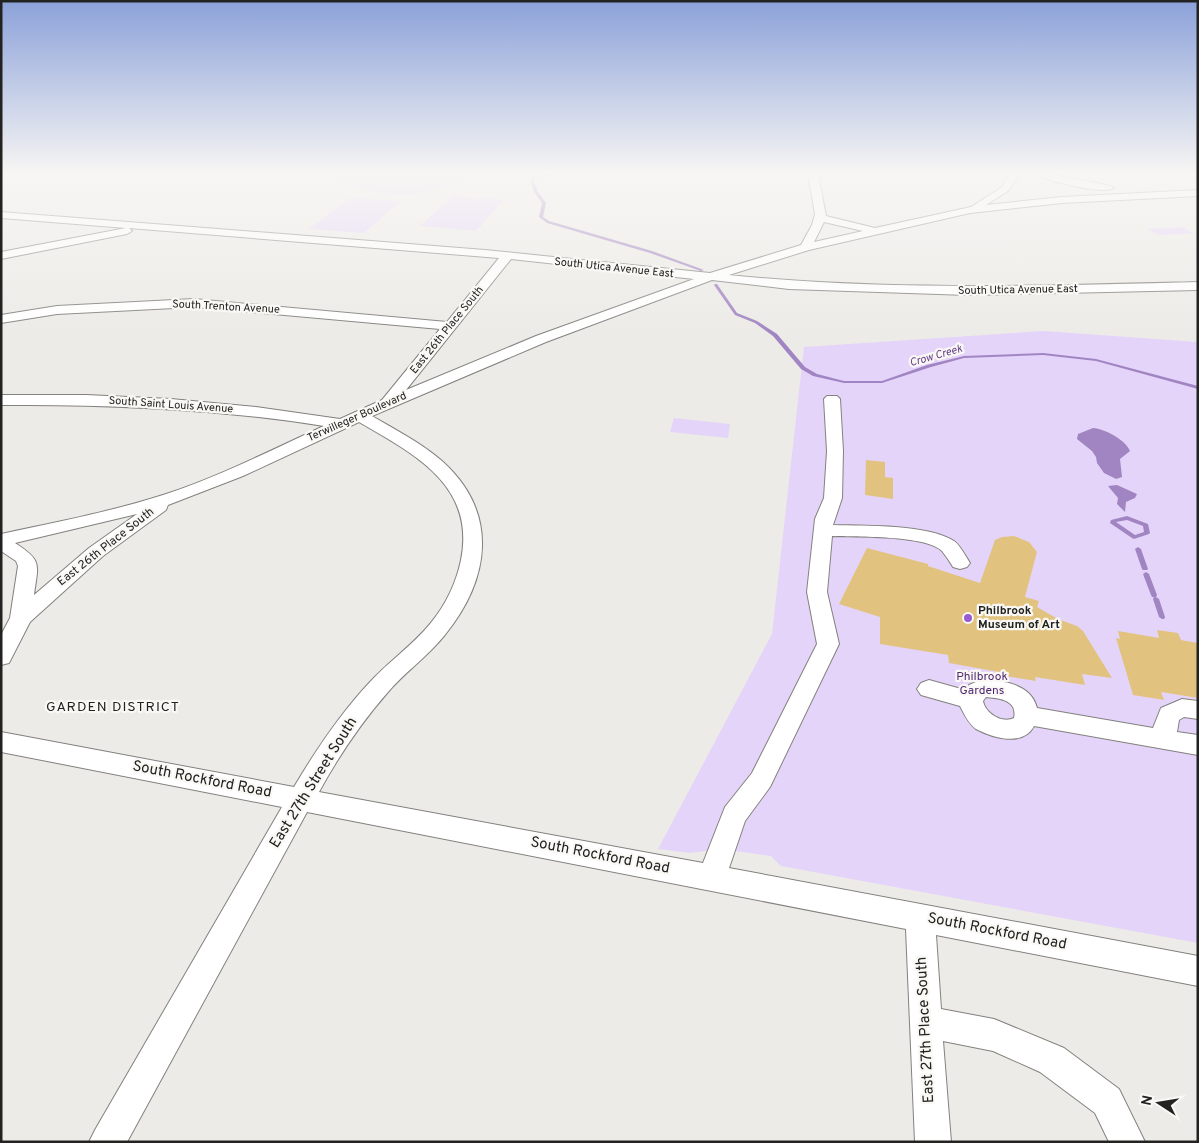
<svg xmlns="http://www.w3.org/2000/svg" width="1199" height="1143" font-family="Overpass,sans-serif">
	<style>
		.green { fill: #e5d4f9 }
		.water { fill: #a185c2 }
		.lines { fill: none; stroke-linecap: round; stroke-linejoin: round }
		.stream { fill: #a185c2; fill-rule: evenodd }
		.building { fill: #e1c37f }
		.minor-casing { stroke: #83817e; stroke-width: 2 }
		.minor { fill: #fff; fill-rule: evenodd }
		.poi-dot { fill: #985bd2; stroke: #faf8f4; stroke-width: 2 }
		.labels { text-anchor: middle; dominant-baseline: central; stroke-width: 4.5; stroke-linejoin: round; paint-order: stroke }
		.far-street-label { font-size: 11px; fill: #222220; stroke: #faf8f4 }
		.far-water-label { font-size: 11px; font-style: italic; fill: #66408c; stroke: #faf8f4 }
		.street-label { font-size: 12px; fill: #222220; stroke: #faf8f4 }
		.poi-label { font-size: 12px; font-weight: bold; fill: #222220; stroke: #faf8f4; text-anchor: start }
		.park-label { font-size: 12px; fill: #4f2872; stroke: #faf8f4 }
		.neighbourhood-label { font-size: 14px; letter-spacing: 1px; fill: #222220; stroke: #faf8f4 }
		.near-street-label { font-size: 15px; fill: #222220; stroke: #faf8f4 }
	</style>
	<rect width="100%" height="100%" fill="#edebe7"/>
	<path class="green" d="M330,174H477C462,179 428,194 415,194C390,196 349,188 330,174Z
		M452,196L504,200L476,231L420,226Z
		M350,198L401,201L364,233L309,229Z
		M1183,227L1194,234L1158,235L1147,229Z
		M1044,331L1198,342V943L781,866L771,856L721,849L690,853L658,849L772,634L804,347Z
		M674,418L730,424L728,438L670,432Z"/>
	<path class="water" d="M1093,428C1105,429 1126,440 1130,451L1120,459L1122,477L1116,479L1104,473L1097,463L1096,457L1092,451L1077,439L1078,434Z
		M1117,485L1137,494L1135,498L1126,502L1125,512L1117,504L1118,498L1108,486Z"/>
	<g class="lines">
		<path class="stream" d="M548,174H552L533,179L538,192L546,203L543,217L549,221L652,251L704,270L701,271L650,253L547,223L539,217L542,203L534,192L530,178Z
			M715,284H717L737,313L757,321L777,334L805,367L817,374L844,381H882L927,365L964,356L1043,353L1096,359L1198,386V389L1096,361L1043,355L964,358L931,367L882,383H844L813,376L801,369L773,336L755,323L735,315L714,285Z
			M1127,516L1148,524L1150,533L1149,534L1134,539L1132,538L1110,523L1111,520ZM1127,520L1143,526L1144,532L1135,535L1116,522Z
			M1138,547L1141,549L1148,569L1147,570H1143L1142,569L1135,549Z
			M1146,572L1149,574L1157,595L1156,597H1152L1151,595L1143,574Z
			M1154,597H1156L1159,599L1165,617L1164,619H1162L1159,617L1153,599Z"/>
	</g>
	<path class="building" d="M866,460L885,462V477L893,478V499L865,495Z
		M1014,536L1029,542L1037,552L1025,597L1039,601L1037,607L1058,619L1077,626L1083,631L1112,678L1082,674L1085,685L1035,677L1036,681L999,675V672L949,663L948,655L880,644V617L839,604L867,548L928,564V566L980,583L995,540L1002,537Z
		M1157,630L1178,633L1181,640L1198,643V698L1161,692L1164,700L1133,695L1116,638L1120,639L1118,631L1159,638Z"/>
	<g class="lines">
		<defs>
			<path id="minor" d="M808,174H818L826,216L875,228L971,207L1002,187L1010,174H1020L1008,191L986,205L1062,197L1198,190V196L1062,203L970,213L809,250L729,275C885,291 1041,286 1198,282V290L968,295L789,289L712,280L546,342L372,416C396,430 421,443 442,461C500,513 490,580 444,636C427,657 405,672 388,692C361,723 338,757 319,792L703,863L725,807L752,773L817,644L807,592L815,519L824,498L827,451L824,399L827,396H837L840,399L843,451L842,498L833,525C865,526 927,524 954,541C960,545 966,557 970,563L967,567L960,569L953,567C950,562 946,556 942,551C926,535 856,537 832,536L827,592L839,644L770,787L745,821L729,868L1198,956V986L936,935L941,1009L994,1019L1064,1048L1119,1089L1145,1142H1109L1095,1113L1040,1072L993,1051L943,1041L951,1142H915L906,929L307,812L127,1142H89L95,1130L282,807L1,752V732L294,787C316,750 340,714 370,682C388,662 412,646 430,624C445,606 456,584 461,560C476,485 414,454 359,422L243,476L168,505L166,510L103,556L30,622L9,663L1,665V635L10,618L18,566L16,561L1,551V534C56,522 110,512 163,495C219,477 271,450 324,426C217,409 110,404 1,405V395H86L171,399L256,407L340,419L382,400L440,329L194,307L57,314L1,323V315L57,306L194,299L447,322L499,258L129,228L132,231L127,234L1,259V252L126,228L1,218V212L485,250L710,273L801,245L812,225L815,214ZM824,222L863,231L814,242ZM511,259L694,279L536,336L406,390ZM137,514L89,548L34,595C38,564 43,561 15,543Z
				M1036,174C1045,173 1110,184 1114,188C1105,195 1045,181 1036,174Z
				M983,679C1004,681 1031,684 1037,708L1153,728L1161,708L1182,699L1198,701V719L1184,717L1179,720L1177,732L1198,735V755L1034,726C1023,747 993,738 976,729C969,724 964,714 960,706L921,695L917,689L921,683L929,680L965,690L969,685ZM986,697C999,698 1018,700 1014,718C1002,724 985,713 983,701Z"/>
		</defs>
		<use href="#minor" class="minor-casing"/>
		<use href="#minor" class="minor"/>
	</g>
	<linearGradient id="sky" x2="0" y2="1"><stop stop-color="#8ba1d9"/><stop offset="0.52" stop-color="#f7f6f4"/><stop offset="1" stop-color="#f7f6f4" stop-opacity="0"/></linearGradient>
	<rect width="1199" height="334" fill="url(#sky)"/>
	<circle class="poi-dot" cx="968" cy="618" r="5"/>
	<g class="labels">
		<g class="far-street-label">
			<text transform="translate(614 268) rotate(6)">South Utica Avenue East</text>
			<text transform="translate(1018 290) rotate(-1)">South Utica Avenue East</text>
			<text transform="translate(226 307) rotate(3)">South Trenton Avenue</text>
			<text transform="translate(447 330) rotate(-51)">East 26th Place South</text>
			<text transform="translate(171 405) rotate(4)">South Saint Louis Avenue</text>
			<text transform="translate(357 417) rotate(-24)">Terwilleger Boulevard</text>
		</g>
		<g class="far-water-label">
			<text transform="translate(936 356) rotate(-16)">Crow Creek</text>
		</g>
		<g class="street-label">
			<text transform="translate(106 547) rotate(-38)">East 26th Place South</text>
		</g>
		<g class="poi-label">
			<text x="978" y="611">Philbrook<tspan x="978" dy="14">Museum of Art</tspan></text>
		</g>
		<g class="park-label">
			<text x="982" y="677">Philbrook<tspan x="982" dy="14">Gardens</tspan></text>
		</g>
		<g class="neighbourhood-label">
			<text x="113" y="707">GARDEN DISTRICT</text>
		</g>
		<g class="near-street-label">
			<text transform="translate(202 780) rotate(11)">South Rockford Road</text>
			<text transform="translate(314 783) rotate(-58)">East 27th Street South</text>
			<text transform="translate(600 856) rotate(11)">South Rockford Road</text>
			<text transform="translate(997 932) rotate(11)">South Rockford Road</text>
			<text transform="translate(926 1030) rotate(-93)">East 27th Place South</text>
		</g>
	</g>
	<rect width="1199" height="1143" fill="none" stroke="#222220" stroke-width="5"/>
	<g transform="translate(1159 1103) rotate(282)" stroke="#faf8f4" stroke-width="4" paint-order="stroke">
	<path d="M0-4L9 19L0 12L-9 19Z" fill="#222220"/>
	<text y="-8" font-size="14" font-weight="bold" text-anchor="middle" fill="#222220">N</text>
	</g>
</svg>
